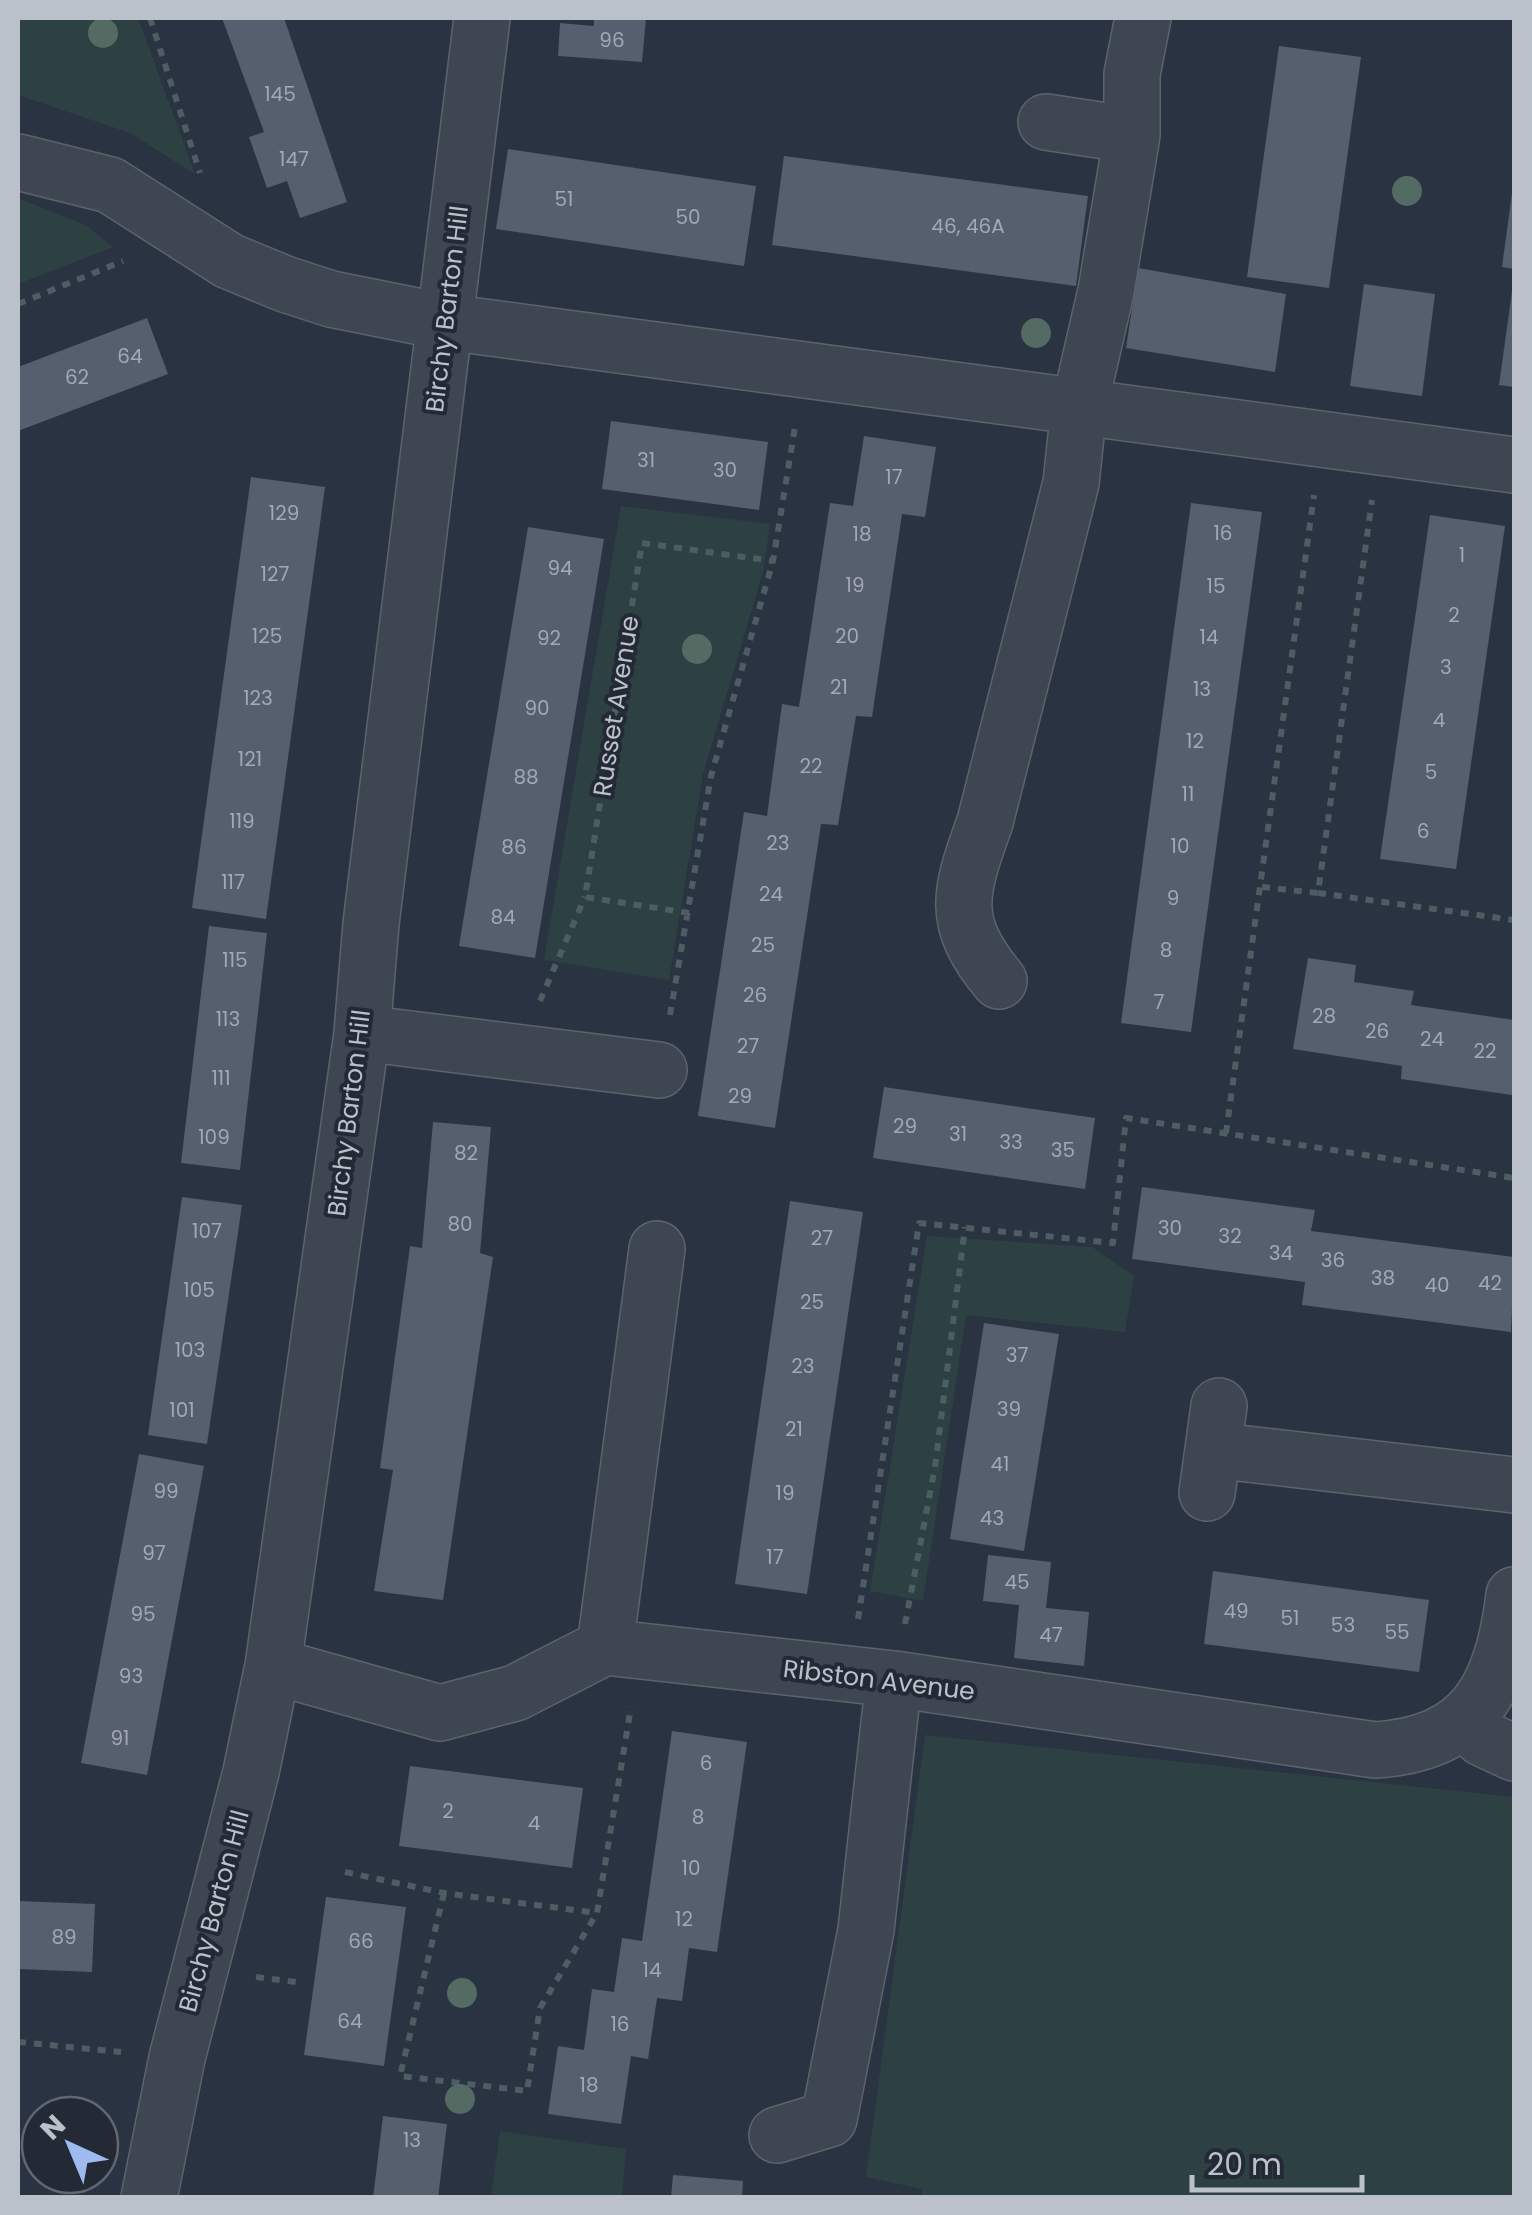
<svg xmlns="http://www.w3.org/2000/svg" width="1532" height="2215" font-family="Poppins,sans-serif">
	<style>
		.green { fill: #2d4143 }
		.building { fill: #565f6e }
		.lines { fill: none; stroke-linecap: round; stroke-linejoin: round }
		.minor-casing { stroke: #5c636e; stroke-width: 58 }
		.path { stroke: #4c5e61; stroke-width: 6; stroke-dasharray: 8 8; stroke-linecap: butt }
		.minor { stroke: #3e4651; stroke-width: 55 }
		.tree { fill: #536b63 }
		.labels { text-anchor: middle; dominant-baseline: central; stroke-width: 8; stroke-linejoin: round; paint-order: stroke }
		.number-label { font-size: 20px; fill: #a2a8b4 }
		.street-label { font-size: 25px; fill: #bbc1cb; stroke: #232a36 }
	</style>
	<rect width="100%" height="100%" fill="#2a3341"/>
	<path class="green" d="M18,18H138L195,174L130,133L18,95Z
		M18,198L86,225L113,247L18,284Z
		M621,506L770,524L763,572L703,774L669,980L544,960Z
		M927,1236L1092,1247L1134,1276L1125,1332L966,1315L923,1601L870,1591Z
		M925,1735L1514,1797V2197L921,2198L922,2189L866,2177Z
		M500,2131L626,2149L622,2197H491Z"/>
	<path class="building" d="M222,18H284L347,202L300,218L287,181L267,188L249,137L264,132Z
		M594,18H646L642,62L558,56L560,23L594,26Z
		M1279,46L1361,57L1329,288L1247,277Z
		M508,149L756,186L744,266L496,229Z
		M784,156L1088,196L1076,286L772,245Z
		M1512,193H1514V269L1502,267Z
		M1138,268L1286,294L1275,372L1126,348Z
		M1364,284L1435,294L1422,396L1350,386Z
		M1512,291H1514V387L1499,385Z
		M147,318L168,374L18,431V367Z
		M611,421L768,442L759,510L602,489Z
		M864,436L936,447L925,517L902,514L872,717L856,716L838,825L821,824L775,1128L698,1116L744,812L767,816L782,704L799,707L830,503L853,506Z
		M251,477L325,487L266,919L192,908Z
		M1191,503L1262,512L1191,1032L1121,1023Z
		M1430,515L1505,526L1456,869L1380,859Z
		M528,527L604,539L535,958L459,946Z
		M209,926L267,933L240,1170L181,1163Z
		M1308,958L1356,965L1354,982L1414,991L1411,1005L1514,1020L1512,1095L1401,1079L1402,1066L1293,1049Z
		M884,1087L1095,1118L1085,1189L873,1158Z
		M433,1122L491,1127L480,1253L493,1257L443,1600L374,1591L393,1470L380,1468L410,1246L422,1248Z
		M1142,1187L1315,1210L1311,1231L1514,1257L1511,1332L1302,1305L1305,1282L1132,1259Z
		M182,1197L242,1205L207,1444L148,1435Z
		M790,1201L863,1212L807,1594L735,1584Z
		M984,1323L1059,1334L1024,1551L950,1539Z
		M139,1454L204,1466L147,1775L81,1763Z
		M988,1555L1051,1562L1046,1608L1089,1612L1084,1666L1014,1658L1019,1605L983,1601Z
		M1213,1571L1429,1600L1419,1672L1204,1644Z
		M672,1731L747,1742L717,1952L689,1948L682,2001L657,1998L648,2059L631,2056L621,2124L548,2114L558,2046L584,2050L592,1989L614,1992L622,1938L642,1941Z
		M410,1766L583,1788L572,1868L399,1846Z
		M326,1897L406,1907L384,2066L304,2055Z
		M18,1901L95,1904L92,1972L18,1969Z
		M383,2116L447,2124L438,2198H373Z
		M673,2175L743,2181L742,2198H671Z"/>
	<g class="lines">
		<defs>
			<path id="minor" d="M1132,135V74L1143,18
				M18,162L110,185L229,261L285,284L331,299L446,322L1514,465
				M999,981C949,921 960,892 985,822L1071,483L1079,408L1106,291L1132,135L1046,122
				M362,1033L659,1070
				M1213,1450L1514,1485
				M1207,1493L1219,1406
				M605,1647L657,1249
				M273,1666L440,1713L515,1693L605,1647L894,1679L1375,1750C1474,1744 1503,1688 1514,1595
				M1464,1720L1482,1738L1514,1753
				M777,2135L829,2119L866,1930L894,1679
				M149,2198L177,2058L251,1772L273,1666L362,1033L371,924L482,18"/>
		</defs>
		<use href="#minor" class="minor-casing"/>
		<path class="path" d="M150,18L200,173
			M18,304L123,261
			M1262,887L1318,893L1372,500
			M1318,893L1514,920
			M689,913L585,897L642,543L773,561
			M540,1001L585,897
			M670,1015L711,776L773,561L795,427
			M1226,1133L1314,495
			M858,1619L919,1223L1113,1243L1126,1118L1514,1178
			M905,1624L935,1467L965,1227
			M345,1872L444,1893L597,1913L631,1707
			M444,1893L400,2076L527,2091L540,2008L597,1913
			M256,1977L296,1982
			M18,2042L121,2052"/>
		<use href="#minor" class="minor"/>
	</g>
	<g class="tree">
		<circle cx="103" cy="33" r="15"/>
		<circle cx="1407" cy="191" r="15"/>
		<circle cx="1036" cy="333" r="15"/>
		<circle cx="697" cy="649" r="15"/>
		<circle cx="462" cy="1993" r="15"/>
		<circle cx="460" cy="2099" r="15"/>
	</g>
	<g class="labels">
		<g class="number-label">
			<text x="612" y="40">96</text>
			<text x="280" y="94">145</text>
			<text x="294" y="159">147</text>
			<text x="564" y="199">51</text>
			<text x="688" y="217">50</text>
			<text x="968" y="226">46, 46A</text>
			<text x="130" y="356">64</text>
			<text x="77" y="377">62</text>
			<text x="646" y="460">31</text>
			<text x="725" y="470">30</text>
			<text x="894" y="477">17</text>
			<text x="284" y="513">129</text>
			<text x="1223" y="533">16</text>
			<text x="862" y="534">18</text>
			<text x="1462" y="555">1</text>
			<text x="560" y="568">94</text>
			<text x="275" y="574">127</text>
			<text x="855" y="585">19</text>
			<text x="1216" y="586">15</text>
			<text x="1454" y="615">2</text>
			<text x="267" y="636">125</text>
			<text x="847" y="636">20</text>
			<text x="1209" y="637">14</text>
			<text x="549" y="638">92</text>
			<text x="1446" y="667">3</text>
			<text x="839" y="687">21</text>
			<text x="1202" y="689">13</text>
			<text x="258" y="698">123</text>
			<text x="537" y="708">90</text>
			<text x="1439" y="720">4</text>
			<text x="1195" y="741">12</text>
			<text x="250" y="759">121</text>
			<text x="811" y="766">22</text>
			<text x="1431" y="772">5</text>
			<text x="526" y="777">88</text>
			<text x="1188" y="794">11</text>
			<text x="242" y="821">119</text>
			<text x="1423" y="831">6</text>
			<text x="778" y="843">23</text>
			<text x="1180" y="846">10</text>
			<text x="514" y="847">86</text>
			<text x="233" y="882">117</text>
			<text x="771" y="894">24</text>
			<text x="1173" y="898">9</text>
			<text x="503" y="917">84</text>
			<text x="763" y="945">25</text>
			<text x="1166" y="950">8</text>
			<text x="235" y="960">115</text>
			<text x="755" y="995">26</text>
			<text x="1159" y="1002">7</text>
			<text x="1324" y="1016">28</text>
			<text x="228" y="1019">113</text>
			<text x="1377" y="1031">26</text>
			<text x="1432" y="1039">24</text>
			<text x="748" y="1046">27</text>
			<text x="1485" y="1051">22</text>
			<text x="221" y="1078">111</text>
			<text x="740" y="1096">29</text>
			<text x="905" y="1126">29</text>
			<text x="958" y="1134">31</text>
			<text x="214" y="1137">109</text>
			<text x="1011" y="1142">33</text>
			<text x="1063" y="1150">35</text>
			<text x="466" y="1153">82</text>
			<text x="460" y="1224">80</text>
			<text x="1170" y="1228">30</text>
			<text x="207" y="1231">107</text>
			<text x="1230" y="1236">32</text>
			<text x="822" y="1238">27</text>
			<text x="1281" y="1253">34</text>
			<text x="1333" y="1260">36</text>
			<text x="1383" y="1278">38</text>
			<text x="1490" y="1283">42</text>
			<text x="1437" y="1285">40</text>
			<text x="199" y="1290">105</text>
			<text x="812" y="1302">25</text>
			<text x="190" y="1350">103</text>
			<text x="1017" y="1355">37</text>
			<text x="803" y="1366">23</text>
			<text x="1009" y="1409">39</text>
			<text x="182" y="1410">101</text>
			<text x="794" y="1429">21</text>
			<text x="1000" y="1464">41</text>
			<text x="166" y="1491">99</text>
			<text x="785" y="1493">19</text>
			<text x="992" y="1518">43</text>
			<text x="154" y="1553">97</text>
			<text x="775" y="1557">17</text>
			<text x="1017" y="1582">45</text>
			<text x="1236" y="1611">49</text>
			<text x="143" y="1614">95</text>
			<text x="1290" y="1618">51</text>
			<text x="1343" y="1625">53</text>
			<text x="1397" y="1632">55</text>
			<text x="1051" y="1635">47</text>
			<text x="131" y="1676">93</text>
			<text x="120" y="1738">91</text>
			<text x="706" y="1763">6</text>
			<text x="448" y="1811">2</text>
			<text x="698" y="1817">8</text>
			<text x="534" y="1823">4</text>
			<text x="691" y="1868">10</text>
			<text x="684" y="1919">12</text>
			<text x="64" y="1937">89</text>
			<text x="361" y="1941">66</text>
			<text x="652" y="1970">14</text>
			<text x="350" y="2021">64</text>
			<text x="620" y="2024">16</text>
			<text x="589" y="2085">18</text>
			<text x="412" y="2140">13</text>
		</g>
		<g class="street-label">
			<text transform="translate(447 309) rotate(-83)">Birchy Barton Hill</text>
			<text transform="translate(616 706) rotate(-81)">Russet Avenue</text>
			<text transform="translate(349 1113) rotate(-83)">Birchy Barton Hill</text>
			<text transform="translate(879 1680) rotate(7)">Ribston Avenue</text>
			<text transform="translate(214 1911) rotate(-75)">Birchy Barton Hill</text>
		</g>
	</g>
	<rect width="1532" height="2215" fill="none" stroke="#bbc1cb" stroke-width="40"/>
	<g transform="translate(70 2145) rotate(316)"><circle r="48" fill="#232a36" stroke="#606672" stroke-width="2.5"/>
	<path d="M0-8L18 38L0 25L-18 38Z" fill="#9dbbee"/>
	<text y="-15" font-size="28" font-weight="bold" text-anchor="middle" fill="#bbc1cb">N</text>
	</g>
	<path d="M1192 2175v15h170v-15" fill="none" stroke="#bbc1cb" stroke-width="5"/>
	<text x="1207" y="2175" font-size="30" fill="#bbc1cb" stroke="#232a36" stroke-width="8" paint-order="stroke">20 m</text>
</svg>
